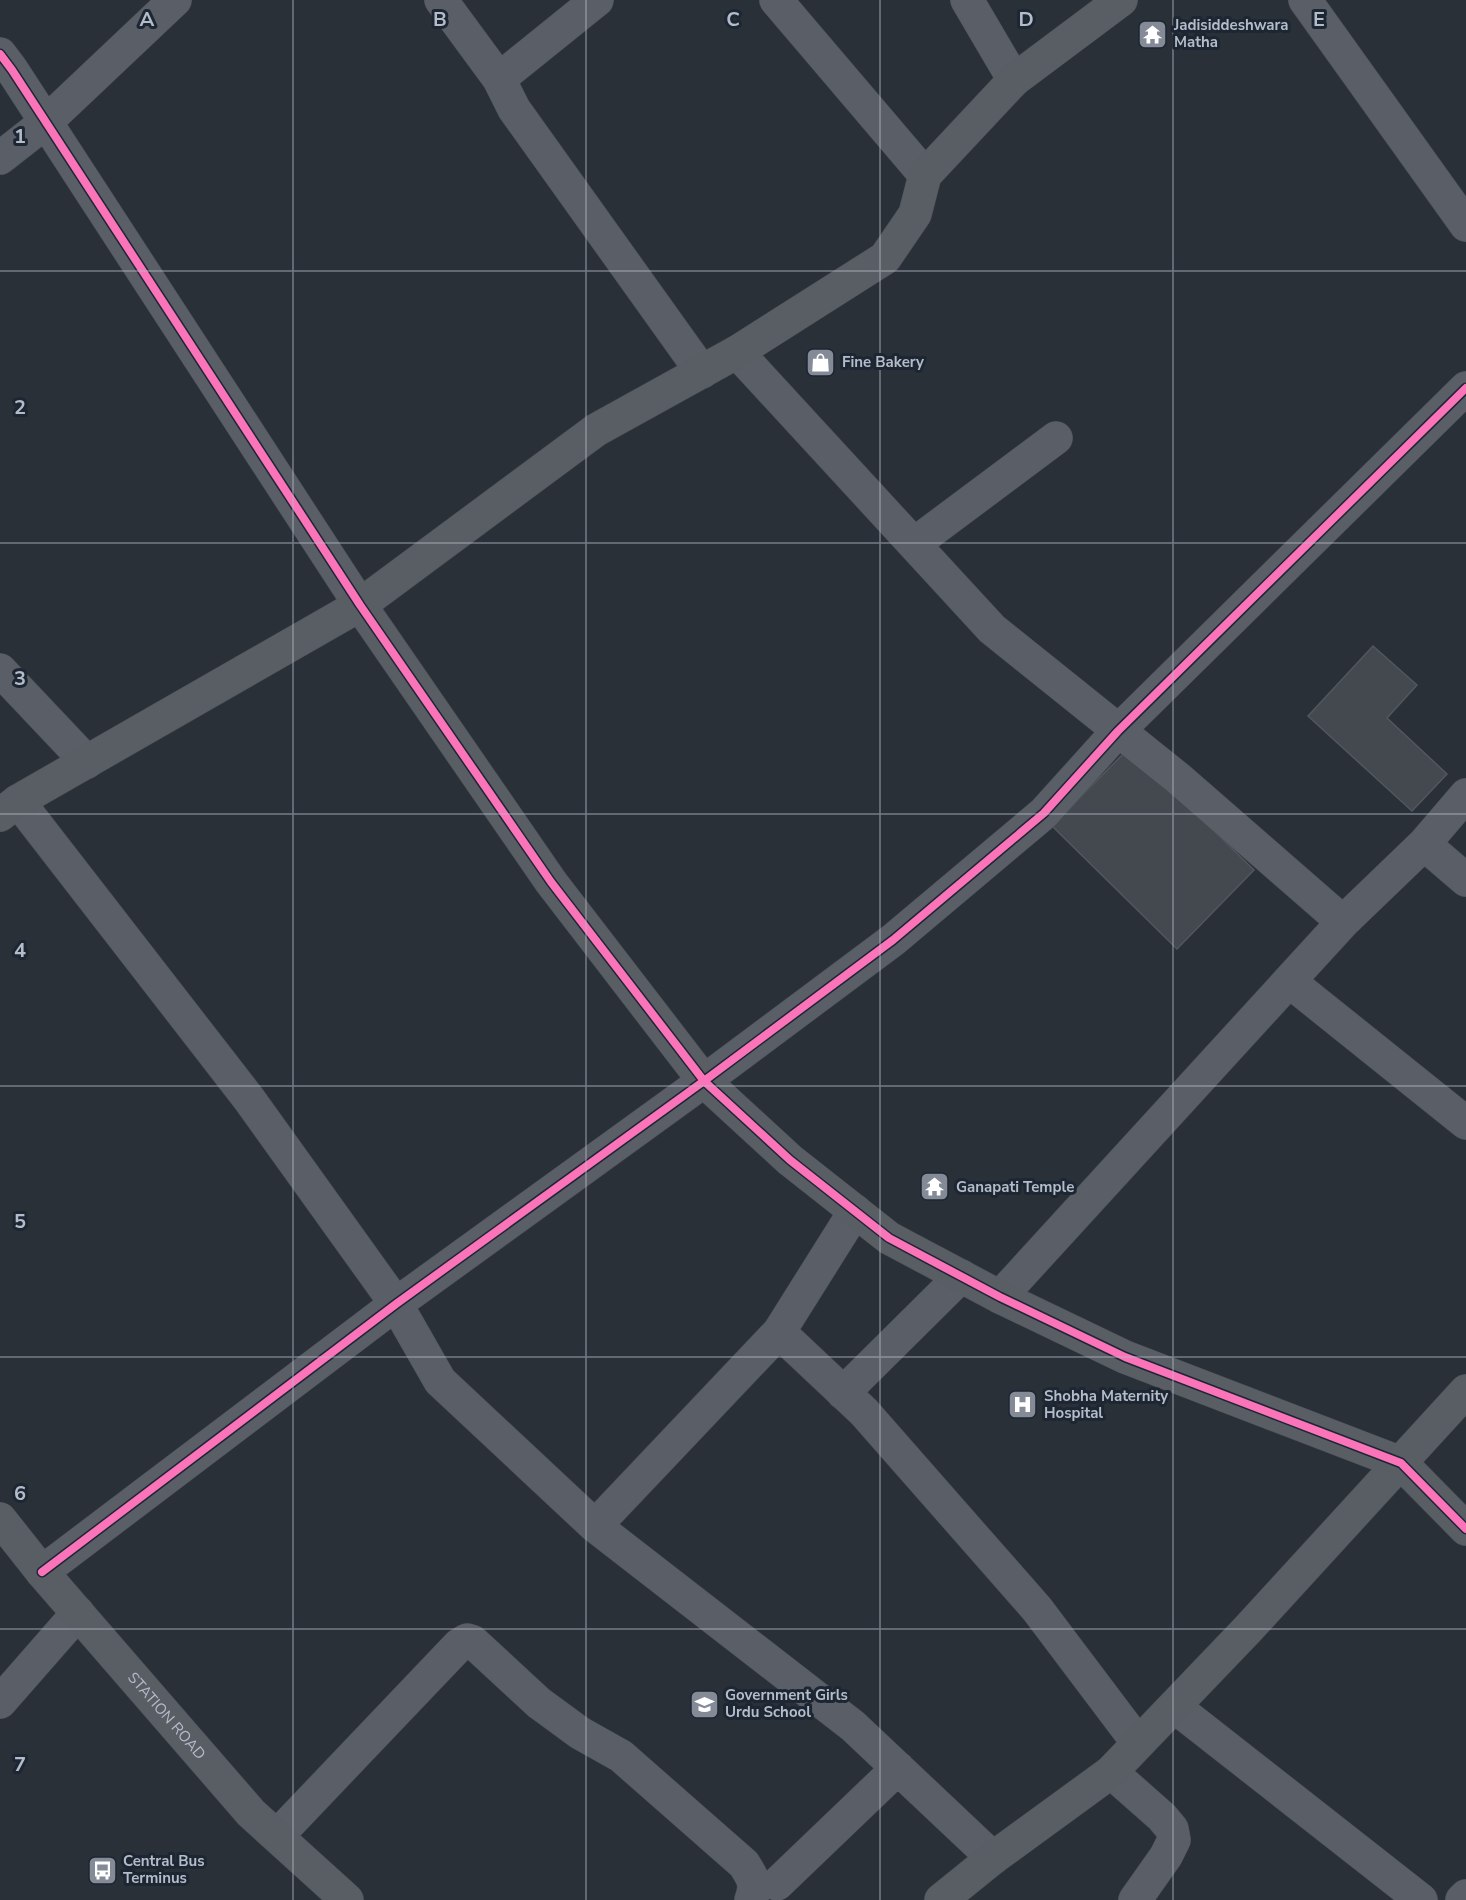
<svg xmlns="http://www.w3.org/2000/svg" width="1466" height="1900" font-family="'Nunito Sans',sans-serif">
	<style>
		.building { fill: #444950; stroke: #52575f; stroke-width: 1.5 }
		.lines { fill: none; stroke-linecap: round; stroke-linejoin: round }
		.street-casing { stroke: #484c53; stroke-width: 34 }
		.secondary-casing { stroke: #484c53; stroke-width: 34 }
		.street { stroke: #5a5e66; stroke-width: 33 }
		.secondary { stroke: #595d64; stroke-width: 33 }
		.cycleway-casing { stroke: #1d2633; stroke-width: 11 }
		.cycleway { stroke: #fb73b8; stroke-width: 8 }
		.grid { fill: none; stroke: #b4bcc9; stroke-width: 1.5; stroke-opacity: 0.55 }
		.labels { text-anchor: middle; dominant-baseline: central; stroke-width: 6; stroke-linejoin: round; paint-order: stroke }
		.poi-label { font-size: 15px; font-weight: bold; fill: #b4bcc9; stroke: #1d2633; text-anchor: start }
		.street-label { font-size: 15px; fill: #b4bcc9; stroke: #1d2633 }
		.grid-label { font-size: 20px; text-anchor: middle; font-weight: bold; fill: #b4bcc9; stroke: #1d2633; stroke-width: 6; stroke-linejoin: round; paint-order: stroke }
	</style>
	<rect width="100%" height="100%" fill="#2a3038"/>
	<path class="building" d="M1373,646L1417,685L1387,718L1447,774L1412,811L1308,716Z
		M1129,748L1254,870L1177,949L1052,826Z"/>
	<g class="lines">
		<defs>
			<path id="street" d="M441,0L499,79L514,109L702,372
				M776,0L925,175
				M967,0L1014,80
				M1305,0L1466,225
				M0,54L12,70L360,605
				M499,79L597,0
				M0,158L46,122L175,0
				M737,352L992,629L1179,779L1343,922
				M914,544L1056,438
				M0,670L87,762
				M18,801L249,1099L396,1304L440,1381L595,1526L853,1726L993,1858
				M1424,844L1466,880
				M1289,981L1466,1123
				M1000,1297L1343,922L1424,844L1466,795
				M779,1332L864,1412L1037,1609L1138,1743
				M843,1393L961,1276
				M595,1526L779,1332L855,1211
				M42,1572L396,1304L704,1081L893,940L1044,813L1118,731L1466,388
				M0,1702L78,1613
				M1175,1707L1421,1900
				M1111,1772L1162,1817L1172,1829L1174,1840L1166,1856L1135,1900
				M277,1836L459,1645L467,1640L473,1642L539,1703L580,1733L621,1756L744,1864C753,1878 757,1884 751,1900
				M777,1884L898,1768
				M1462,1900L1466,1896"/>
			<g id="secondary">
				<path d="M360,605L551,882L704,1081L790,1160L889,1238L1000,1297L1125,1357L1401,1463L1466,1529"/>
				<path d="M0,815L18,801L360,605L596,430L737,352L885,258L915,214L925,175L1014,80L1121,0"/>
				<path id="s1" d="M0,1519L42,1572L251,1813L347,1900"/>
				<path d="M941,1900L993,1858L1111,1772L1248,1629L1466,1391"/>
			</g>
		</defs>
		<use href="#street" class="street-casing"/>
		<use href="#secondary" class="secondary-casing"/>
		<use href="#street" class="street"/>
		<use href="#secondary" class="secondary"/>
		<defs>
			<path id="cycleway" d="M0,54L12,70L360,605L551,882L704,1081L790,1160L889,1238L1000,1297L1125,1357L1401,1463L1466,1529
				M42,1572L396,1304L704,1081L893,940L1044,813L1118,731L1466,388"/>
		</defs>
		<use href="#cycleway" class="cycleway-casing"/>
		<use href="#cycleway" class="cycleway"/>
	</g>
	<path class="grid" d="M293,0V1900M586,0V1900M880,0V1900M1173,0V1900M0,271H1466M0,543H1466M0,814H1466M0,1086H1466M0,1357H1466M0,1629H1466"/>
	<defs>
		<symbol id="temple-square" viewBox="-11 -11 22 22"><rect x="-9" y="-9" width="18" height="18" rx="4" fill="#848b96" stroke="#1d2633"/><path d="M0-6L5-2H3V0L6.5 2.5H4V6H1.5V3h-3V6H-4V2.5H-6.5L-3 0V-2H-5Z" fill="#fff"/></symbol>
		<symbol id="shop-square" viewBox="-11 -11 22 22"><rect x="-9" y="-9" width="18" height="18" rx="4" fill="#848b96" stroke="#1d2633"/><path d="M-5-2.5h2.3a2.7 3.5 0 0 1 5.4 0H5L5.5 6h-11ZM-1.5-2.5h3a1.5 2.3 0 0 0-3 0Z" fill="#fff"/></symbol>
		<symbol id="hospital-square" viewBox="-11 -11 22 22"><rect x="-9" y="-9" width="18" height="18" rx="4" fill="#848b96" stroke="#1d2633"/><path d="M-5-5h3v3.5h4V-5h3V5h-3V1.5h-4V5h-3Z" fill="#fff"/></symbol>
		<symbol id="school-square" viewBox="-11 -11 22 22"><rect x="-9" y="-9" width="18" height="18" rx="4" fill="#848b96" stroke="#1d2633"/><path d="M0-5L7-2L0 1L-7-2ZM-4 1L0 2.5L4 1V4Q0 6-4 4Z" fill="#fff"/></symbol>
		<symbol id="bus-square" viewBox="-11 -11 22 22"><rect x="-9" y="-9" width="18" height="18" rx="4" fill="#848b96" stroke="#1d2633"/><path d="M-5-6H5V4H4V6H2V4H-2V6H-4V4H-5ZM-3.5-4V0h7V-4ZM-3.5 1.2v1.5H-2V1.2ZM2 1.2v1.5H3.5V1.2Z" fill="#fff"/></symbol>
	</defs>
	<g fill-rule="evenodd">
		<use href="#temple-square" x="1136" y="18" width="33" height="33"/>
		<use href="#shop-square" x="804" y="346" width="33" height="33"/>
		<use href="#temple-square" x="918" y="1170" width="33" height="33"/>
		<use href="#hospital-square" x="1006" y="1388" width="33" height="33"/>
		<use href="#school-square" x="688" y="1688" width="33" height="33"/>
		<use href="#bus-square" x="86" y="1854" width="33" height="33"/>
	</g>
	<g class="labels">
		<g class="poi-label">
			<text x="1174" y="25">Jadisiddeshwara<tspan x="1174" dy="17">Matha</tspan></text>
			<text x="842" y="362">Fine Bakery</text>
			<text x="956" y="1187">Ganapati Temple</text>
			<text x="1044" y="1396">Shobha Maternity<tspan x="1044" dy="17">Hospital</tspan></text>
			<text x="725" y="1695">Government Girls<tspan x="725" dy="17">Urdu School</tspan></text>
			<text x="123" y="1861">Central Bus<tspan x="123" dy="17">Terminus</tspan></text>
		</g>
		<g class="street-label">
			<text stroke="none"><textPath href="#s1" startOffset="258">STATION ROAD</textPath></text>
		</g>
	</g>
	<g class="grid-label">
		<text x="147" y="26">A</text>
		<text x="440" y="26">B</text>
		<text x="733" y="26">C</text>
		<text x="1026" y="26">D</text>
		<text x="1319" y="26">E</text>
		<text x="20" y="143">1</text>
		<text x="20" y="414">2</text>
		<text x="20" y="685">3</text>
		<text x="20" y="957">4</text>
		<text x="20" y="1228">5</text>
		<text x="20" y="1500">6</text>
		<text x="20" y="1771">7</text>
	</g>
</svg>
